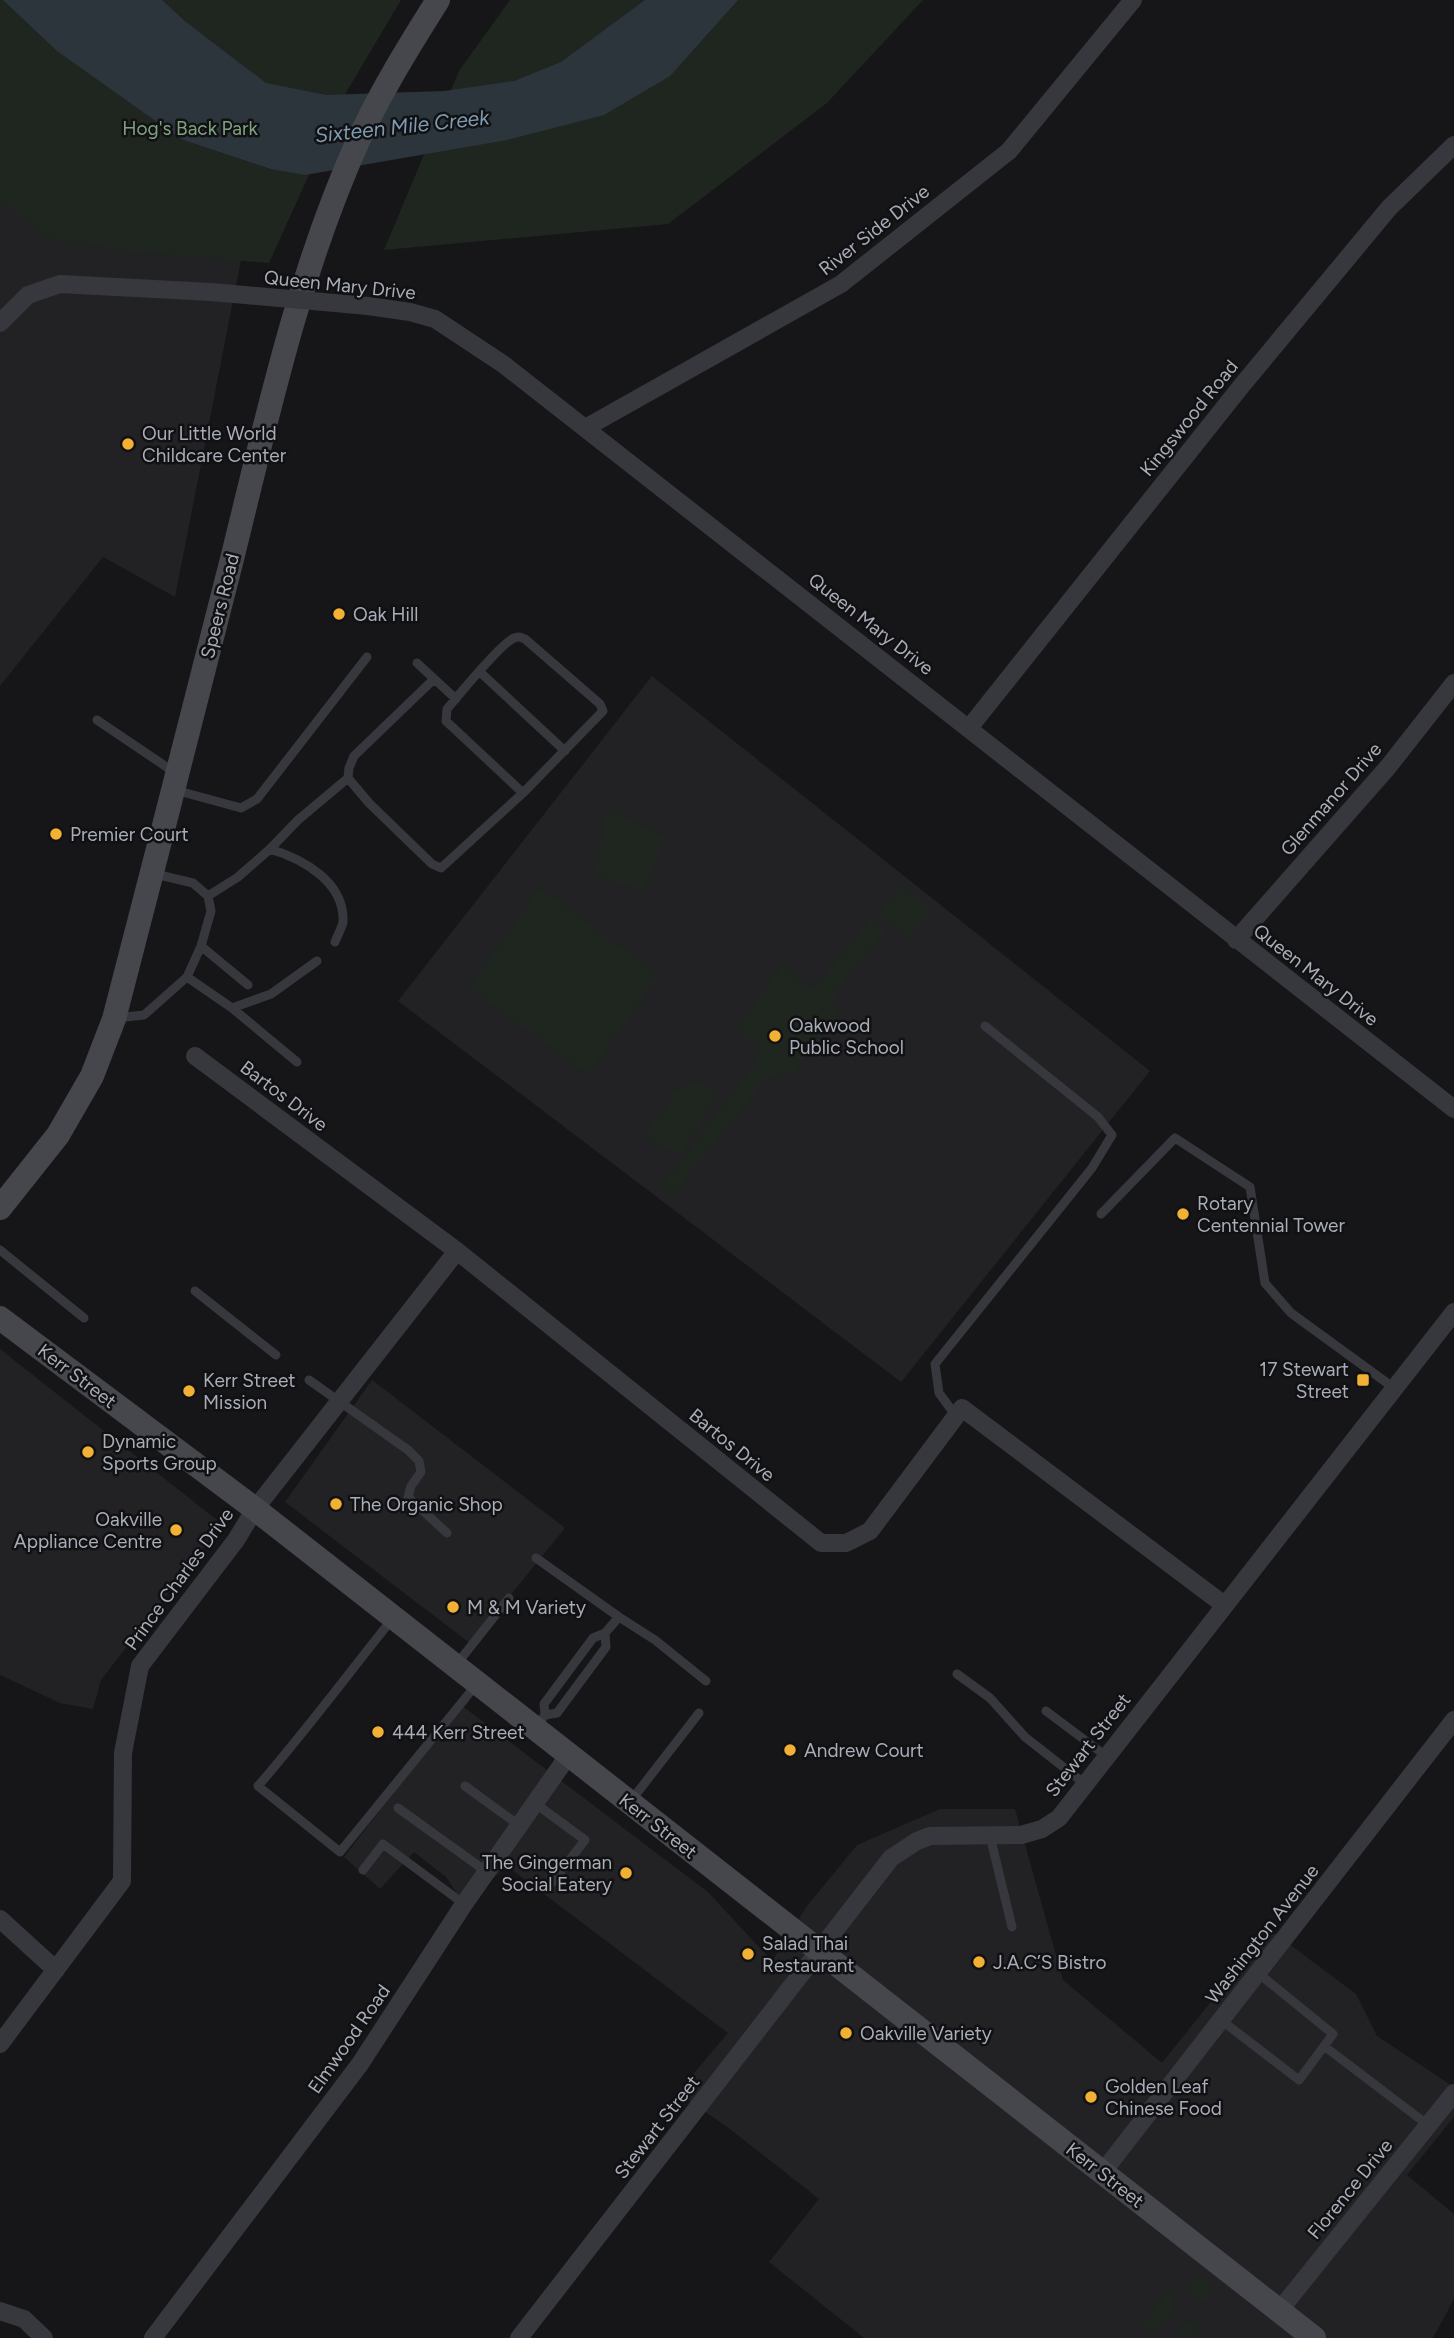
<svg xmlns="http://www.w3.org/2000/svg" width="1454" height="2338" font-family="Figtree,sans-serif">
	<style>
		.built { fill: #222225 }
		.green { fill: #1e261f }
		.water { fill: #2c353c }
		.lines { fill: none; stroke-linecap: round; stroke-linejoin: round }
		.service { stroke: #37383d; stroke-width: 9 }
		.minor { stroke: #37383d; stroke-width: 18 }
		.secondary { stroke: #45474d; stroke-width: 24 }
		.minor-bridge { stroke: #37383d; stroke-width: 18 }
		.poi-dot { fill: #f2b134; stroke: #111113; stroke-width: 2.5 }
		.labels { text-anchor: middle; dominant-baseline: central; stroke-width: 5; stroke-linejoin: round; paint-order: stroke }
		.park-label { font-size: 19px; fill: #7fa381; stroke: #111113 }
		.street-label { font-size: 19px; fill: #a8adb8; stroke: #111113 }
		.poi-label { font-size: 19px; fill: #a8adb8; stroke: #111113; text-anchor: start }
		.water-label { font-size: 21px; font-style: italic; fill: #7f9bb3; stroke: #111113 }
	</style>
	<rect width="100%" height="100%" fill="#161618"/>
	<path class="built" d="M0,188L95,246L241,260L175,597L103,557L0,686Z
		M652,676L1150,1071L901,1382L398,1001Z
		M0,1349L222,1524L101,1680L93,1709L60,1703L0,1675Z
		M372,1380L565,1528L471,1644L285,1502Z
		M461,1705L708,1892L772,1961L807,1906L857,1845L940,1809H1015L1063,1980L1162,2063L1269,1929L1356,1994L1377,2036L1454,2087V2117L1407,2175L1454,2214V2299L1433,2338H864L769,2262L819,2199L726,2126L677,2093L728,2033L507,1866L464,1904L446,1877L414,1852L380,1889L344,1857Z"/>
	<path class="green" d="M0,0H401L347,91L269,263L136,252L95,246L77,248L71,242L47,238L0,200Z
		M510,0H923L827,103L668,224L384,250L459,71Z
		M607,807L665,837L644,891L595,876Z
		M901,884L934,910L909,940L877,915Z
		M540,888L660,975L588,1074L468,988Z
		M871,918L885,931L837,990L832,1005L841,1013L795,1071L766,1079L672,1196L662,1186L757,1061L759,1048L735,1030L782,966L809,986L817,985Z
		M703,1083L713,1090L715,1102L680,1154L650,1141L646,1132L657,1115L666,1109L671,1095L686,1084Z
		M1192,2279L1195,2282L1204,2279L1209,2283V2293L1212,2296L1207,2300L1194,2298L1190,2292Z
		M1169,2291L1173,2294V2310L1157,2330L1142,2331L1138,2328Z
		M1203,2321L1205,2324L1194,2338H1174L1187,2322Z"/>
	<path class="water" d="M3,0H162L186,22L266,83L326,95L444,91L514,81L561,62L645,0H738L670,76L604,115L507,140L305,175L271,169L181,139L57,51Z"/>
	<g class="lines">
		<path class="service" d="M417,663L456,699
			M480,672L565,751
			M97,720L174,772
			M348,778L349,768L354,756L434,679
			M175,790L241,808L257,799L367,657
			M270,849C303,859 345,882 343,922C342,928 337,936 335,942
			M208,896L238,877L270,849L298,820L348,778L369,803L432,864L441,868L523,793L603,711L600,704L525,639C520,637 520,636 514,638C500,644 459,695 447,709L446,721L523,793
			M201,946L248,985
			M187,977L232,1008L297,1062
			M232,1008L271,994L317,961
			M116,1018L144,1015L187,977L201,946L211,911L208,896L193,883L155,874
			M1101,1214L1175,1138L1250,1187L1265,1283L1291,1313L1394,1388
			M0,1250L84,1318
			M195,1291L276,1355
			M309,1380L408,1450L419,1461L421,1472L411,1486L408,1497L447,1533
			M956,1416L939,1393L935,1364L1092,1168L1112,1135L1098,1117L985,1026
			M536,1558L619,1617L605,1633
			M619,1617L655,1640L706,1681
			M393,1618C348,1674 305,1732 258,1786L340,1852L476,1685
			M456,1665L509,1598
			M957,1674L990,1698L1025,1737L1085,1784
			M1046,1711L1106,1756
			M537,1726L545,1715L557,1713L606,1647L605,1633L593,1638L544,1704L545,1715
			M465,1786L520,1826
			M630,1802L699,1713
			M536,1804L585,1840L551,1884
			M398,1808L487,1872
			M990,1836L1012,1927
			M363,1870L383,1844L464,1904
			M1221,2020L1299,2080L1333,2034L1258,1973
			M1324,2046L1428,2125"/>
		<path class="minor" d="M368,306L410,312L435,319L503,364L1454,1109
			M0,323L28,295L60,284L211,292
			M587,427L841,284L1009,151L1133,0
			M969,728L1243,384L1389,208L1454,145
			M1236,940L1388,767L1454,683
			M195,1056L457,1251L821,1543H846L870,1531L962,1408L1223,1604
			M0,1919L56,1970
			M0,2044L122,1881L123,1753L140,1666L236,1540L255,1509L457,1251
			M1102,2173L1454,1720
			M0,2311L24,2319L44,2338
			M1279,2311L1454,2093
			M153,2338L360,2064L464,1904L568,1756
			M519,2338L891,1858L917,1841L930,1836L1021,1835L1042,1829L1059,1818L1454,1312"/>
		<path class="secondary" d="M0,1208L58,1135L92,1076L114,1019C154,866 193,712 232,559C267,418 298,274 358,141C381,91 409,46 438,0
			M0,1318L255,1509L1314,2338"/>
		<path class="minor-bridge" d="M211,292L368,306"/>
	</g>
	<g class="poi-dot">
		<circle cx="128" cy="444" r="7"/>
		<circle cx="339" cy="614" r="7"/>
		<circle cx="56" cy="834" r="7"/>
		<circle cx="775" cy="1036" r="7"/>
		<circle cx="1183" cy="1214" r="7"/>
		<rect x="1356" y="1373" width="14" height="14" rx="3.5"/>
		<circle cx="189" cy="1391" r="7"/>
		<circle cx="88" cy="1452" r="7"/>
		<circle cx="336" cy="1504" r="7"/>
		<circle cx="176" cy="1530" r="7"/>
		<circle cx="453" cy="1607" r="7"/>
		<circle cx="378" cy="1732" r="7"/>
		<circle cx="790" cy="1750" r="7"/>
		<circle cx="626" cy="1873" r="7"/>
		<circle cx="748" cy="1954" r="7"/>
		<circle cx="979" cy="1962" r="7"/>
		<circle cx="846" cy="2033" r="7"/>
		<circle cx="1091" cy="2097" r="7"/>
	</g>
	<g class="labels">
		<g class="park-label">
			<text x="190" y="128">Hog's Back Park</text>
		</g>
		<g class="street-label">
			<text transform="translate(874 230) rotate(-38)">River Side Drive</text>
			<text transform="translate(340 285) rotate(6)">Queen Mary Drive</text>
			<text transform="translate(1189 418) rotate(-51)">Kingswood Road</text>
			<text transform="translate(220 606) rotate(-76)">Speers Road</text>
			<text transform="translate(871 624) rotate(38)">Queen Mary Drive</text>
			<text transform="translate(1331 799) rotate(-49)">Glenmanor Drive</text>
			<text transform="translate(1316 975) rotate(38)">Queen Mary Drive</text>
			<text transform="translate(284 1096) rotate(37)">Bartos Drive</text>
			<text transform="translate(77 1376) rotate(37)">Kerr Street</text>
			<text transform="translate(732 1445) rotate(39)">Bartos Drive</text>
			<text transform="translate(179 1579) rotate(-54)">Prince Charles Drive</text>
			<text transform="translate(1088 1745) rotate(-52)">Stewart Street</text>
			<text transform="translate(658 1826) rotate(38)">Kerr Street</text>
			<text transform="translate(1262 1934) rotate(-52)">Washington Avenue</text>
			<text transform="translate(349 2039) rotate(-55)">Elmwood Road</text>
			<text transform="translate(657 2127) rotate(-52)">Stewart Street</text>
			<text transform="translate(1105 2175) rotate(38)">Kerr Street</text>
			<text transform="translate(1350 2189) rotate(-51)">Florence Drive</text>
		</g>
		<g class="poi-label">
			<text x="142" y="433">Our Little World<tspan x="142" dy="22">Childcare Center</tspan></text>
			<text x="353" y="614">Oak Hill</text>
			<text x="70" y="834">Premier Court</text>
			<text x="789" y="1025">Oakwood<tspan x="789" dy="22">Public School</tspan></text>
			<text x="1197" y="1203">Rotary<tspan x="1197" dy="22">Centennial Tower</tspan></text>
			<text x="1349" y="1369" text-anchor="end">17 Stewart<tspan x="1349" dy="22">Street</tspan></text>
			<text x="203" y="1380">Kerr Street<tspan x="203" dy="22">Mission</tspan></text>
			<text x="102" y="1441">Dynamic<tspan x="102" dy="22">Sports Group</tspan></text>
			<text x="350" y="1504">The Organic Shop</text>
			<text x="162" y="1519" text-anchor="end">Oakville<tspan x="162" dy="22">Appliance Centre</tspan></text>
			<text x="467" y="1607">M &amp; M Variety</text>
			<text x="392" y="1732">444 Kerr Street</text>
			<text x="804" y="1750">Andrew Court</text>
			<text x="612" y="1862" text-anchor="end">The Gingerman<tspan x="612" dy="22">Social Eatery</tspan></text>
			<text x="762" y="1943">Salad Thai<tspan x="762" dy="22">Restaurant</tspan></text>
			<text x="993" y="1962">J.A.C’S Bistro</text>
			<text x="860" y="2033">Oakville Variety</text>
			<text x="1105" y="2086">Golden Leaf<tspan x="1105" dy="22">Chinese Food</tspan></text>
		</g>
		<g class="water-label">
			<text transform="translate(402 126) rotate(-6)">Sixteen Mile Creek</text>
		</g>
	</g>
</svg>
